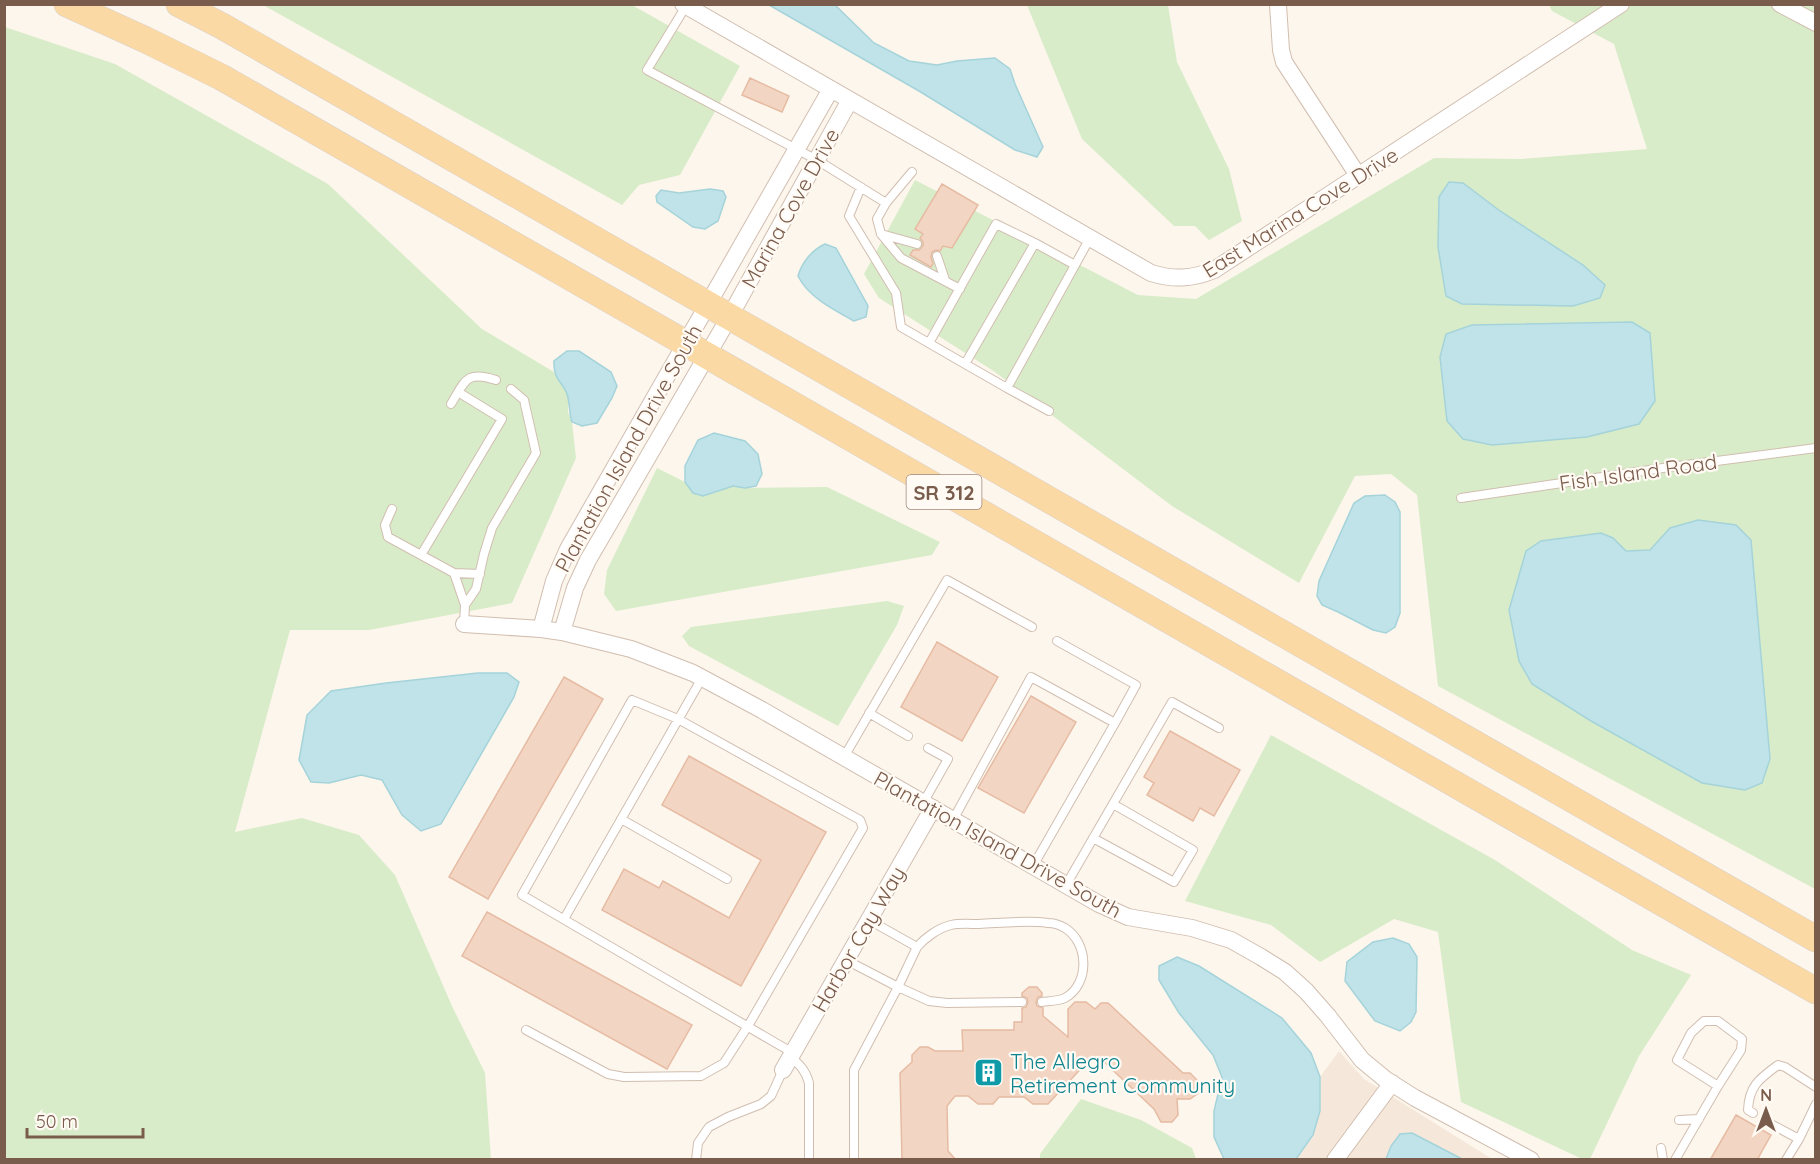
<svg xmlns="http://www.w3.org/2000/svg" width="1820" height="1164" font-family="Quicksand,sans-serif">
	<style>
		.residential { fill: #f5e8da }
		.green { fill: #d8ecc9 }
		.water { fill: #bfe3e8; stroke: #a5d3da; stroke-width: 1.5 }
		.building { fill: #f3d5c3; stroke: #e6bba3; stroke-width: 1.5 }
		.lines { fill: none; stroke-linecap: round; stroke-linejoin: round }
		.service-casing { stroke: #d1beb0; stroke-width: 10 }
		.minor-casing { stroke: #d1beb0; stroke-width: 18 }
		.primary-casing { stroke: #dad1cd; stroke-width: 27 }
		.service { stroke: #fff; stroke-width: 8 }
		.minor { stroke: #fff; stroke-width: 16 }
		.primary { stroke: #fbd9a5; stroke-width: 26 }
		.labels { text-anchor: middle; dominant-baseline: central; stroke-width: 4.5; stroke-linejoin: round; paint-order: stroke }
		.shield { fill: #fffaf3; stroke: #a28b7f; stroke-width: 1.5 }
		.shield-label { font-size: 20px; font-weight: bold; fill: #7a5c4d }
		.street-label { font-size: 21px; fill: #7a5c4d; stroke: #fffaf3 }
		.culture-label { font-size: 21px; fill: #0d838f; stroke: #fffaf3; text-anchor: start }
	</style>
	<rect width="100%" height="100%" fill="#fdf6ec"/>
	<path class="residential" d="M1339,1051L1364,1079L1492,1159L1296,1160L1313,1135L1320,1111V1077Z"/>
	<path class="green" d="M263,5H632L740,66L680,175L639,185L622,205Z
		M1027,5H1168L1177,62L1229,169L1242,221L1209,240L1195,226H1174L1082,139Z
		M1549,5H1815V889L1438,686L1417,495L1391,474L1355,476L1299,583L1172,506L995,372L879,298L864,274L915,180L1138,295L1196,299L1434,158L1522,159L1647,149L1614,44L1552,11Z
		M5,27L115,64L328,184L482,329L554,372L568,395V412L572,422L576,458L512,603L369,630H290L235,832L302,818L359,835L395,875L452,1006L485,1073L491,1159L5,1160Z
		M657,468L685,482L693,493L703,496L733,486L745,488L827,487L940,542L932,555L616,611L604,594L607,570Z
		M887,601L904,606L897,625L838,726L689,646L682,636L691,627Z
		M1271,735L1495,860L1632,950L1691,975L1639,1056L1590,1159H1582L1461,1102L1438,932L1394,919L1320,962L1271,925L1185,901Z
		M1081,1099L1141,1120L1192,1148L1196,1159H1040V1154Z"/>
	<path class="water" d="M769,5H835L874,43L909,61L937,65L957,61L995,58L1010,69L1015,84L1043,147L1037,157L1015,150L919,91Z
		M1449,182L1463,183L1500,211L1583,265L1605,285L1600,298L1573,306L1462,304L1446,296L1438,247L1439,197Z
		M710,189L723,191L726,197L718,221L705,229L693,227L657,202L656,196L661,190L679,193Z
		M825,244L836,248L868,306L866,317L854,321C834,310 808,297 798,276C802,262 812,250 825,244Z
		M1632,322L1650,333L1655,401L1639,424L1587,437L1492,445L1463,439L1447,421L1440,357L1446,334L1472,325Z
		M567,351H579L611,372L617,386L612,398L597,423L582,426L572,422C569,413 570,406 568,398C566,383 553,383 554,361Z
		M714,433L745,441L758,454L762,474L756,486L745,488L733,486L703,496L693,493L685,482V466L698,440Z
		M1385,495L1395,502L1400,512V613L1395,627L1386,633L1373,630L1338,612L1322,605L1317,596L1319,581L1354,503L1365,496Z
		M1698,520L1736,525L1751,540L1770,759L1762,783L1745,790L1702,783L1591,721L1532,684L1519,661L1509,610L1526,551L1541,541L1601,533L1613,538L1626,551L1650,550L1670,528Z
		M478,673H507L519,682L514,697L441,824L421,831L402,815L382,780L361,775L329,783L311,782L299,760L307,715L331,691L386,683Z
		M1393,938L1409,944L1417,957L1416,1012L1411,1022L1400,1031L1375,1021L1345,981L1347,962L1373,942Z
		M1177,957L1199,966L1282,1018L1311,1053L1320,1077V1111L1313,1135L1296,1159H1224L1214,1137V1111L1222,1077L1213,1055L1179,1013L1159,980V966Z
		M1412,1133L1462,1159H1386L1391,1146L1400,1134Z"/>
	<path class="building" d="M750,78L789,96L782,112L742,95Z
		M942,184L978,205L952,248L943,246L940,251L936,250L932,252L931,257L933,264L931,267L910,255L913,250H919L923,246V242L920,238L923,234L915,229Z
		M937,642L998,677L962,741L901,707Z
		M564,677L603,699L488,899L449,877Z
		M1031,696L1076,722L1024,813L978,788Z
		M1170,731L1240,770L1214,816L1200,808L1193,821L1147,795L1154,783L1144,777Z
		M689,756L826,832L741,986L602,910L624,869L659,888L663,881L729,918L761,860L662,805Z
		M487,912L692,1025L667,1069L462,956Z
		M1029,987H1037L1042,993V996L1038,997L1036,1002L1037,1006L1043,1008V1016L1068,1037V1009L1075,1002H1086L1095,1009L1101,1003H1108L1183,1073H1190L1198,1081L1200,1092L1190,1099H1177L1178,1115L1172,1122H1161L1154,1109L1102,1060H1089L1048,1104H1033L1024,1097H999L993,1104H978L968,1096H955L947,1106L948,1151L956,1160H902L900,1073L912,1062V1055L920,1047H928L935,1051H963L962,1030H1014V1022H1022V1008L1026,1007L1028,1002L1027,998L1022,996V993Z
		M1736,1115L1771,1135L1757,1160H1710Z"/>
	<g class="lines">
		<defs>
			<path id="service" d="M686,6L647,70L817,160L886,203
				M912,172L886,203L877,219L881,234L901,258L960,289
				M861,187L849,216L896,293L901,327L965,364
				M881,234L917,244
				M937,256L945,280
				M1075,265L1035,243L965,364L1007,388L1090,238
				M929,343L996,224L1035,243
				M1007,388L1049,411
				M451,404C465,381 466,370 496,380
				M1461,498L1663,468L1816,448
				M392,509L385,525L388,537L454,573L480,574
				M421,555L502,419L458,392
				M454,573L465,605L464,624
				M465,605L476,589L484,554L492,528L536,453L524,400L511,389
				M869,713L908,736
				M844,757L947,580L1032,627
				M923,803L948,759L928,748
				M621,819L727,879
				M953,820L1031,677L1115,723L1136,685L1057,641
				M1093,838L1174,882L1193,850L1113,804
				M1033,866L1115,723
				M1066,885L1172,702L1219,728
				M564,919L702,678
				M917,947C925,938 938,928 951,925C959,923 970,924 979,924C1001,923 1025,920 1048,923C1054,923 1060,925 1065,928C1089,943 1090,984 1065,998C1058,1001 1050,1001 1042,1002
				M846,960L898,987L917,947L869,920
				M526,1030L608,1074L624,1077L701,1076L724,1063L748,1026L863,828L860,820L678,719L632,700L522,895C612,948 703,1000 793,1053
				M791,1057C800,1065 806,1071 809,1083V1160
				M1753,1113L1748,1110C1749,1086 1759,1079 1778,1065L1785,1067L1816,1087
				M1679,1120L1699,1119
				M1767,1122L1799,1139
				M1661,1148L1663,1160
				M696,1160L698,1143L709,1127L728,1117L761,1104L771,1096L783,1070
				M854,1160V1070L898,987L929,1001L947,1003L1022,1002
				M1675,1160L1718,1086L1741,1050L1742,1039L1718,1021H1704L1691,1033L1677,1060L1718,1086
				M1786,1160L1799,1139L1816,1104"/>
			<path id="minor" d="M683,4L1151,273C1174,280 1192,279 1214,270L1621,4
				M1780,4L1816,23
				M1278,5L1281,50L1284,62L1359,177
				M464,624L541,629L562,632L631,649L693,673L762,710L1099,904L1128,917L1192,928L1231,940L1261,957L1285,972L1306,991L1328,1016L1362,1060L1385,1079L1415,1098L1531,1160
				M541,629L554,581L568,549L831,89
				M562,632L575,588L588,560L730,316L850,100
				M783,1070L933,808
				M1335,1160L1392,1083"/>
			<path id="primary" d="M67,4L146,40L221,77L1816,991
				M179,4L222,26L1816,939"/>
		</defs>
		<use href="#service" class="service-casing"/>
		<use href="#minor" class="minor-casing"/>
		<use href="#primary" class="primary-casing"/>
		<use href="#service" class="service"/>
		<use href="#minor" class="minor"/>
		<use href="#primary" class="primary"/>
	</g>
	<defs>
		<symbol id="building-square" viewBox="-11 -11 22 22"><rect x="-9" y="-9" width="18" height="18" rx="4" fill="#0f9aa8" stroke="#fffaf3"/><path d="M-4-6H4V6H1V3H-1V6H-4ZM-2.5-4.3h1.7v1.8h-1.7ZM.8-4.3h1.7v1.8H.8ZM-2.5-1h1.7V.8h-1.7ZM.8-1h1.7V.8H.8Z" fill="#fff"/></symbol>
	</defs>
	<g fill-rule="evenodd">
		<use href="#building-square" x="972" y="1056" width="33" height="33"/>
	</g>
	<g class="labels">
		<rect class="shield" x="906.5" y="475" width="75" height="34" rx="4.5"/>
		<g class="shield-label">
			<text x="944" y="492">SR 312</text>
		</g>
		<g class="street-label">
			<text transform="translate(790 208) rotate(-61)">Marina Cove Drive</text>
			<text transform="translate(1300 212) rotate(-32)">East Marina Cove Drive</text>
			<text transform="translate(628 448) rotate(-61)">Plantation Island Drive South</text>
			<text transform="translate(1638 472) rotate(-8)">Fish Island Road</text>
			<text transform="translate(998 844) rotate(29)">Plantation Island Drive South</text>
			<text transform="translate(858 939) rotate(-60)">Harbor Cay Way</text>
		</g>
		<g class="culture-label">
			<text x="1010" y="1061">The Allegro<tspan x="1010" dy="24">Retirement Community</tspan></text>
		</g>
	</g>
	<rect width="1820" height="1164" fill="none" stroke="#7a5c4d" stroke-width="12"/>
	<g transform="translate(1766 1110)" stroke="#fffaf3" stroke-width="4.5" paint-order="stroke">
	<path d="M0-4.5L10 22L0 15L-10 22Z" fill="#7a5c4d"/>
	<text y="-9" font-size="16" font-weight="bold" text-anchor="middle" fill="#7a5c4d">N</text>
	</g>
	<path d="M27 1128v9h116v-9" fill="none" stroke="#7a5c4d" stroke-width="3"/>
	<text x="36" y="1128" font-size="18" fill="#7a5c4d" stroke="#fffaf3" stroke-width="4.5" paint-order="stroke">50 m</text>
</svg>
